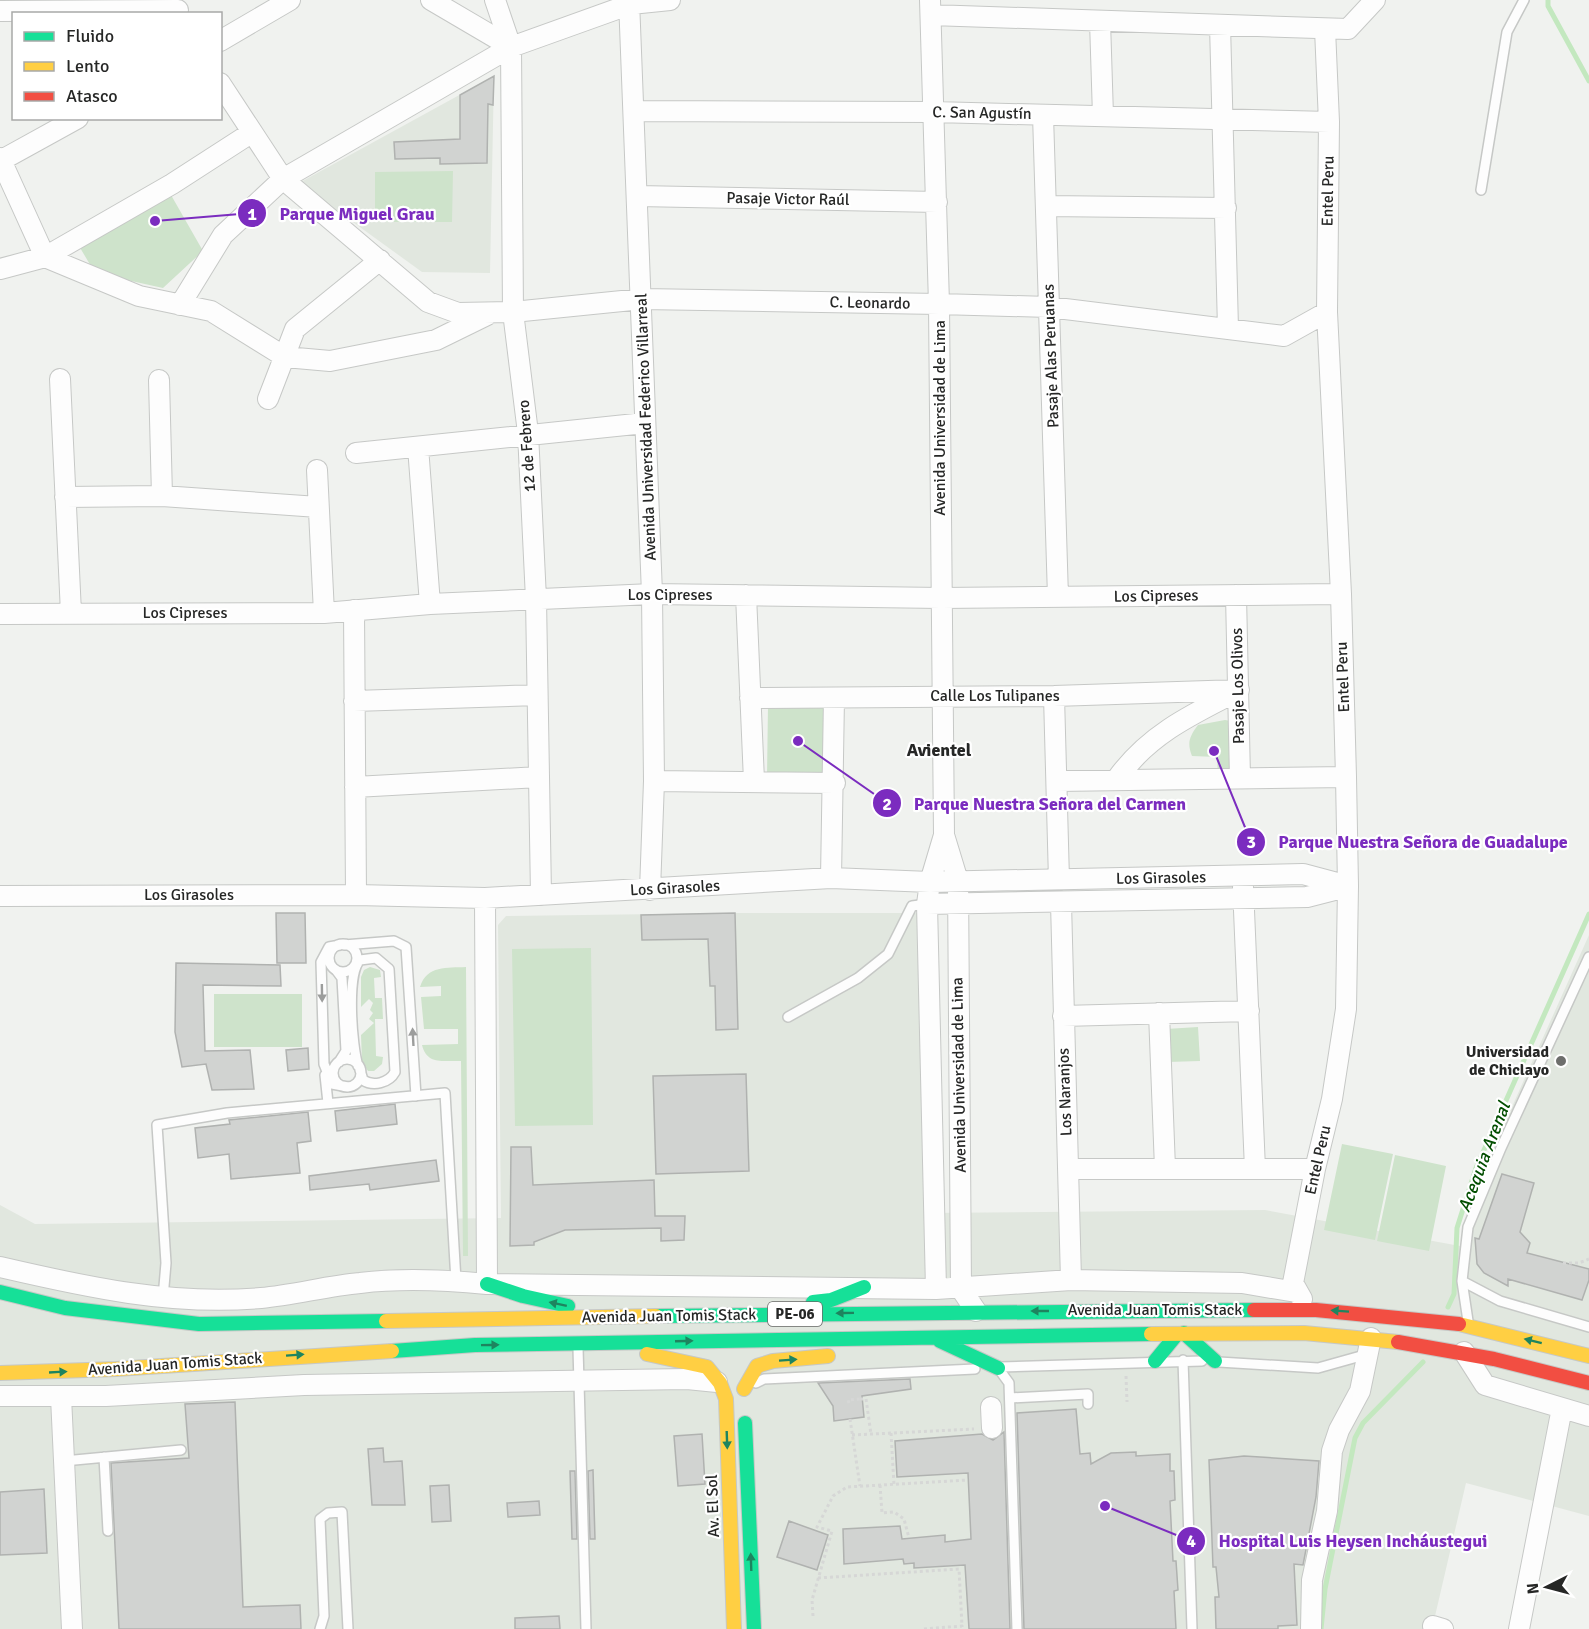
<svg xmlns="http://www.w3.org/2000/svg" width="1589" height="1629" font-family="Signika,sans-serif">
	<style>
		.built { fill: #e1e7df }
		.green { fill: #cee3cb }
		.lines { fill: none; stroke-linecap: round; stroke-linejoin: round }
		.stream { stroke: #c3e8bf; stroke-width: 5 }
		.building { fill: #d1d3d1; stroke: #b0b2b0; stroke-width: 1.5 }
		.lane-casing { stroke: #c6c8c6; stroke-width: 12 }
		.street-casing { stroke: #c6c8c6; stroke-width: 22 }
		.fast-casing { stroke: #c6c8c6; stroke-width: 16 }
		.slow-casing { stroke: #c6c8c6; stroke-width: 16 }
		.jam-casing { stroke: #c6c8c6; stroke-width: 16 }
		.path { stroke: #d6d7d6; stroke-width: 3; stroke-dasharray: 3 3; stroke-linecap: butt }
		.lane { stroke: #fdfdfd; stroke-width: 9 }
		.street { stroke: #fdfdfd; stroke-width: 20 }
		.fast { stroke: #16e098; stroke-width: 14 }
		.slow { stroke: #ffcf43; stroke-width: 14 }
		.jam { stroke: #f24e42; stroke-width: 14 }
		.oneway { fill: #9c9d9c }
		.oneway2 { fill: #1e845f }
		.poi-dot { fill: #6d6e6c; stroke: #fff; stroke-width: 2 }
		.labels { text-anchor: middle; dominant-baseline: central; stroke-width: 4.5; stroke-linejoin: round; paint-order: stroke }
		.shield { fill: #fff; stroke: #676867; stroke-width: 1.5 }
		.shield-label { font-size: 15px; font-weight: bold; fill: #262726 }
		.street-label { font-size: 16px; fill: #262726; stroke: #fff }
		.poi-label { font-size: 16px; font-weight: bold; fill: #262726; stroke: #fff; text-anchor: end }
		.neighbourhood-label { font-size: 18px; font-weight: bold; fill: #262726; stroke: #fff }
		.water-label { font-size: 18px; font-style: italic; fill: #024e00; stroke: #fff }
		.leader { fill: none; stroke: #7b2cbf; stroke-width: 2 }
		.callout-dot { fill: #7b2cbf; stroke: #fff; stroke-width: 2 }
		.mark-label { font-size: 18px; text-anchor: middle; font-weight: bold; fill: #fff }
		.callout-label { font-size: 18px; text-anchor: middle; font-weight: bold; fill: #7b2cbf; stroke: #fff; stroke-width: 4.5; stroke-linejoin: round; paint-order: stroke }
	</style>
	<rect width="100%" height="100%" fill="#f0f2ef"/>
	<path class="built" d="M494,76L490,273L422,272L299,183Z
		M735,913H919L924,1213L1265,1210L1460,1246L1476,1187L1589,935V1516L1466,1483L1432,1629H0V1205L35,1224L501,1218L498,925L506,916Z"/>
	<path class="green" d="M453,171L452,222H379L375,218V172Z
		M171,195L203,251L163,288L95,273L79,246Z
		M768,705L830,706L829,778L767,777Z
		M1225,720L1237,722L1238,776H1218L1217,757L1192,756C1187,743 1189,737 1198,725Z
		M591,948L593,1125L515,1126L512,949Z
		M370,967L380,970L381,977L374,978L375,998H382L383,1019H375L376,1056L383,1057L382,1064L374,1071H368L362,1062L361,1035L374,1023L369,1019L373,1013L370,1010L373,1003L369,999L361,1007V977L364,970Z
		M466,967L468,1256H463L461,1061C445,1060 427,1066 422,1045L458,1044V1029H424L421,997L441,996V986L420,987C427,965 447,968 466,967Z
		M214,994H302V1047H214Z
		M1198,1027L1200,1061L1168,1062L1166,1029Z
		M1342,1144L1393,1154L1375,1240L1324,1230Z
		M1395,1155L1446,1166L1429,1251L1377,1241Z"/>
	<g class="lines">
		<path class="stream" d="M1548,0V6L1589,81
			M1448,1307L1454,1294L1457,1228L1476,1168L1589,914
			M1321,1629L1325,1589L1355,1438L1363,1423L1423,1362"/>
	</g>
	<path class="building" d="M494,76L493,105L488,104L487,163L440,164V158L395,159L394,142L460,139V95Z
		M276,913H305L306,963H277Z
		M735,913L738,1029L716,1030L715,986H710L708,939L642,940L641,915Z
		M176,963L280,965L281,986L203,985L205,1051L250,1050L254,1089L212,1090L206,1064L182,1067L175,1032Z
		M308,1048L309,1069L288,1071L286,1050Z
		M746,1074L749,1171L656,1174L653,1076Z
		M395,1104L397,1124L337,1131L335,1111Z
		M308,1112L311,1141L297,1143L300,1173L231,1179L229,1154L198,1158L195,1128L230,1124L229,1120Z
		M511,1147H531L533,1185L654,1180L655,1216H685L684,1240L661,1241V1228L565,1230L534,1242V1245L510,1246Z
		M436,1160L439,1181L370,1190L369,1184L310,1190L309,1176Z
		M1502,1174L1534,1183L1520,1232L1530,1243L1527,1253L1589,1269V1280L1582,1300L1508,1279V1286L1484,1273L1477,1264L1475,1238L1479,1239Z
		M910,1379L911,1389L862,1396L864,1417L834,1421L833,1406L818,1383Z
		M235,1402L243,1607L300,1605L301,1629H119L111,1463L189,1458L185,1404Z
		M1076,1409L1080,1454L1090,1453L1091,1464L1111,1453L1136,1452V1456L1170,1454V1471H1174L1175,1500L1170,1501L1173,1561H1176L1178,1590L1174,1591L1176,1629H1024L1017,1413Z
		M1004,1432L1010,1629H969L965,1565L914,1568V1563L904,1564L903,1559L844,1564L843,1529L900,1526L902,1539L945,1535V1542L971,1539L968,1473L897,1477L895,1441L982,1434L993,1440Z
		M702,1434L705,1484L678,1486L674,1436Z
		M383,1448L384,1462L402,1461L405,1505H372L368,1449Z
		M1244,1456L1319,1461L1316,1497L1303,1565L1294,1564L1297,1625L1278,1626V1629H1216L1215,1597H1219L1216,1567H1213L1209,1460Z
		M593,1470L595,1539H590L588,1471Z
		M570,1471H575L577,1539H572Z
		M449,1485L451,1521L432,1522L430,1486Z
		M44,1489L47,1553L0,1555V1492Z
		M539,1501L540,1515L508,1517L507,1503Z
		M789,1521L828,1535L817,1570L777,1557Z
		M559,1616L560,1629H515V1618Z"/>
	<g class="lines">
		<defs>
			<path id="lane" d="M1481,190L1507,32L1524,0
				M329 958a14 14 0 1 1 28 0a14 14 0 1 1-28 0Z
				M340,945L329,947L321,962L324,1064L332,1084L348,1087
				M344,945L394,941L406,947L416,1096
				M336,970L342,978L346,1051L339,1062
				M788,1017L858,978L888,954L912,906L927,904
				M333 1073a14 14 0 1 1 28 0a14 14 0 1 1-28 0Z
				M358,1066C352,1047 346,974 360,960L376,958L389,969L395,1072C389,1083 373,1087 363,1080L360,1070
				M325,1075L328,1103
				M1462,1281L1500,1301L1589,1327
				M163,1298L166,1263L157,1125L227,1113L445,1093L456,1281
				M1468,1321L1462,1281L1468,1227L1501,1148L1589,957
				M578,1348L586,1629
				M1183,1360L1192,1629
				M1219,1362L1318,1368L1368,1354
				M1000,1367L1202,1361
				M1001,1372L1009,1383L1017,1629
				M756,1383L764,1379L975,1369
				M1010,1398L1088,1394V1404
				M104,1457L108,1531
				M64,1461L181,1450
				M320,1629L324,1616L320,1519L328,1513L342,1512L348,1629"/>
			<path id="street" d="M431,0L511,47
				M495,0L511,47L513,312L528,433L536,599L541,895
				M629,0L652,594L654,781L650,890
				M930,0L939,304L944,835L958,881L961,1289L976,1311
				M0,11L178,10
				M931,15L1348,29L1375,0
				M1100,21L1103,116
				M1220,25L1228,328
				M220,41L290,0
				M220,83L283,179L428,302L458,313L513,312L642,299L939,304L1049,307L1284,336L1327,312
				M635,111L934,112L1329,122
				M1043,115L1058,597
				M0,158L45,257L139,296L211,311L285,357L330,361L436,340L487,315
				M0,161L78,118
				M638,196L937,202
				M1046,206L1226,208
				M0,269L45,257L172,184L251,133
				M180,305L223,235L283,179L511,47L631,4L670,0
				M60,379L71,613
				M159,380L162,496
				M268,399L295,329L380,260
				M418,447L430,604
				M356,453L645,423
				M317,470L324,613
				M65,497L162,496L318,507
				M746,595L754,781
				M1236,595L1240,778
				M354,610L356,895
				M0,614L324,613L430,604L652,594L941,598L1341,594
				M1054,696L1059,880
				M750,698L1054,696L1239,690
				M354,701L537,695
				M1116,780C1146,737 1188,716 1234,693
				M654,781L835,783
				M1057,781L1346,777
				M355,787L539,777
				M831,878L834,698
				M1243,887L1255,1169
				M0,896L356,895L485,898L831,878L930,882L1303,874L1348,886
				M485,898L487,1284
				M1061,903L1071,1280
				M927,904L1307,897L1346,887
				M1159,1013L1165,1168
				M1063,1016L1249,1011
				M1068,1169H1315
				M0,1267C86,1287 172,1306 261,1298C294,1295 327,1286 360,1283C401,1278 446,1280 487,1284L936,1289L1071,1280L1242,1283L1296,1292
				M936,1289L927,904L930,882L944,835
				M1302,1299L1293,1283L1315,1169L1332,1099L1346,1009L1348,886L1346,777L1341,594L1327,312L1329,122L1325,29
				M1464,1352L1485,1385L1589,1416
				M0,1396H106L304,1385L687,1379L717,1382
				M61,1397L72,1629
				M991,1407L992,1428
				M1433,1626L1443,1629
				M1311,1629L1312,1580L1327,1511L1332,1451L1339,1430L1360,1391L1371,1338
				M1519,1629L1562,1408"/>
			<path id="fast" d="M487,1284L523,1296L568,1306
				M0,1292L65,1308L199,1324L386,1321
				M813,1302L831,1300L864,1287
				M656,1316L1254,1310
				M1184,1333L1215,1361
				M940,1341L998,1368
				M392,1351L475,1345L1151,1334
				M1155,1361L1177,1334
				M745,1423L754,1629"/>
			<path id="slow" d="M386,1321L656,1316
				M1459,1324L1589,1356
				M1151,1334L1304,1333L1398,1342
				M647,1354L707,1367L720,1383
				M0,1373L116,1369L392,1351
				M720,1383L726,1399L734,1629
				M744,1389L757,1366L773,1361L828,1356"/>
			<path id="jam" d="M1254,1310H1316L1459,1324
				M1398,1342L1494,1359L1589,1383"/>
		</defs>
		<use href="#lane" class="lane-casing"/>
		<use href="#street" class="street-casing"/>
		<use href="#fast" class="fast-casing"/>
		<use href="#slow" class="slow-casing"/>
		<use href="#jam" class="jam-casing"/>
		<path class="path" d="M1563,1263H1579L1589,1259
			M1126,1376L1127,1402
			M860,1399H866L871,1434
			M849,1403L848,1400L860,1399V1397
			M850,1419L860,1486
			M891,1433L894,1485
			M852,1435L974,1429
			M880,1485L882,1513L894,1512L904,1519L909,1538
			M818,1578L959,1569L962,1626
			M813,1616L812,1600L832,1531L817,1527L833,1496L847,1487L968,1480
			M924,1629L962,1626V1629"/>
		<use href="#lane" class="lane"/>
		<use href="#street" class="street"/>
		<use href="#fast" class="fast"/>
		<use href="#slow" class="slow"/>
		<use href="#jam" class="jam"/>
	</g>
	<defs><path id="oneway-solid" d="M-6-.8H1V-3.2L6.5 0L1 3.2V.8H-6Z" transform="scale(1.5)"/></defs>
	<g class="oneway">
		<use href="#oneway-solid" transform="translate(322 993) rotate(89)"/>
		<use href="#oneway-solid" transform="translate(413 1037) rotate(-93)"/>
	</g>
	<g class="oneway2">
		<use href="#oneway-solid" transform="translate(558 1304) rotate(-168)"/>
		<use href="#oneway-solid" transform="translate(1040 1311) rotate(180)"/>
		<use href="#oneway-solid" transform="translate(1340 1311) rotate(-176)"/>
		<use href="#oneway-solid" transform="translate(845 1313) rotate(179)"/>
		<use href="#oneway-solid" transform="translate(684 1341) rotate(-2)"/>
		<use href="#oneway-solid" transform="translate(1533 1341) rotate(-166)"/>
		<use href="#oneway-solid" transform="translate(490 1345) rotate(-1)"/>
		<use href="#oneway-solid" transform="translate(295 1355) rotate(-4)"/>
		<use href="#oneway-solid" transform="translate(788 1360) rotate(-4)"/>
		<use href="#oneway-solid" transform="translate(58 1372) rotate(-3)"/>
		<use href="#oneway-solid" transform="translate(727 1440) rotate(88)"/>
		<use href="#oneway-solid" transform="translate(751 1562) rotate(-92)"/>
	</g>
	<circle class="poi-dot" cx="1561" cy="1061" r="6"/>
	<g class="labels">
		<rect class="shield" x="768" y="1302" width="54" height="24" rx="4.5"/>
		<g class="shield-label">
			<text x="795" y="1314">PE-06</text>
		</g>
		<g class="street-label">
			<text transform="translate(982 113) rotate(1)">C. San Agustín</text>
			<text transform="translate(1328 191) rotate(-89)">Entel Peru</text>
			<text transform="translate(788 199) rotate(1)">Pasaje Victor Raúl</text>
			<text transform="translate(870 303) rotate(1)">C. Leonardo</text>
			<text transform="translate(1051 356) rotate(-92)">Pasaje Alas Peruanas</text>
			<text transform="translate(940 418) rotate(-90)">Avenida Universidad de Lima</text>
			<text transform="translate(646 427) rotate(-92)">Avenida Universidad Federico Villarreal</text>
			<text transform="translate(527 446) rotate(-94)">12 de Febrero</text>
			<text x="670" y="595">Los Cipreses</text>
			<text transform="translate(1156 596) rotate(-1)">Los Cipreses</text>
			<text x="185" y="613">Los Cipreses</text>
			<text transform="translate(1343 677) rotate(-92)">Entel Peru</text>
			<text transform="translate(1238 686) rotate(-91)">Pasaje Los Olivos</text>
			<text x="995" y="696">Calle Los Tulipanes</text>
			<text transform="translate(1161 878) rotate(-1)">Los Girasoles</text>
			<text transform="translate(675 888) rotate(-3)">Los Girasoles</text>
			<text x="189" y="895">Los Girasoles</text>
			<text transform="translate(959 1075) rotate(-91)">Avenida Universidad de Lima</text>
			<text transform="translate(1065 1092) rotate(-92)">Los Naranjos</text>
			<text transform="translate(1318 1160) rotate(-77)">Entel Peru</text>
			<text x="1155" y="1310">Avenida Juan Tomis Stack</text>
			<text transform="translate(669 1316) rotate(-1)">Avenida Juan Tomis Stack</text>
			<text transform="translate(175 1364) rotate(-4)">Avenida Juan Tomis Stack</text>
			<text transform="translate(713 1506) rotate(-92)">Av. El Sol</text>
		</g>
		<g class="poi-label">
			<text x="1549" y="1052">Universidad<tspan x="1549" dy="18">de Chiclayo</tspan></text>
		</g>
		<g class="neighbourhood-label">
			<text x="939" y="750">Avientel</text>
		</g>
		<g class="water-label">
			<text transform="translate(1484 1157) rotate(-69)">Acequia Arenal</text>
		</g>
	</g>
	<path class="leader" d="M155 221L252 213M798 741L887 803M1214 751L1251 842M1105 1506L1191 1541"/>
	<g class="callout-dot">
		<circle cx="155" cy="221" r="6"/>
		<circle cx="798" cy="741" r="6"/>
		<circle cx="1214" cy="751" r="6"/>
		<circle cx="1105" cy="1506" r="6"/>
		<circle cx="252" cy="213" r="15"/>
		<circle cx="887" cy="803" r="15"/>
		<circle cx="1251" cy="842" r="15"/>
		<circle cx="1191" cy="1541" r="15"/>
	</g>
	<g class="mark-label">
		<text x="252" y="220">1</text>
		<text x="887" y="810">2</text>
		<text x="1251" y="848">3</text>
		<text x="1191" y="1547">4</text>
	</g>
	<g class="callout-label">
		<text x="357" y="220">Parque Miguel Grau</text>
		<text x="1050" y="810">Parque Nuestra Señora del Carmen</text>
		<text x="1423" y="848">Parque Nuestra Señora de Guadalupe</text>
		<text x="1353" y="1547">Hospital Luis Heysen Incháustegui</text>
	</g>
	<rect x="12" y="12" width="210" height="108" fill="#ffffff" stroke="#a8a9a8" stroke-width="1.5"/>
	<rect x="24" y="32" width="30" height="9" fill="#16e098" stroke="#a8a9a8" stroke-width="1.5"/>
	<text x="66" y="42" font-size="18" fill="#262726">Fluido</text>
	<rect x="24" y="62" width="30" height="9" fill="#ffcf43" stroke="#a8a9a8" stroke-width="1.5"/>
	<text x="66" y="72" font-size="18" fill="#262726">Lento</text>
	<rect x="24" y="92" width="30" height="9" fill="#f24e42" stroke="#a8a9a8" stroke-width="1.5"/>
	<text x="66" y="102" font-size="18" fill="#262726">Atasco</text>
	<g transform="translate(1547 1587) rotate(264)" stroke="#ffffff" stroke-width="4.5" paint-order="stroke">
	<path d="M0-4.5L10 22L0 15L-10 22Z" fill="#262726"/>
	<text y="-9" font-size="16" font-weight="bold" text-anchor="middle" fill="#262726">N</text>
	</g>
</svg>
